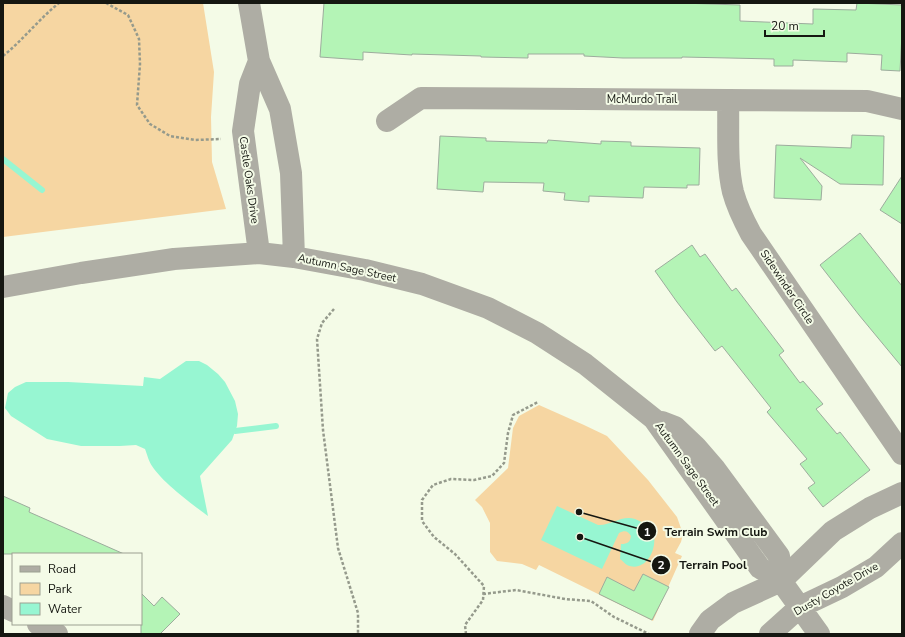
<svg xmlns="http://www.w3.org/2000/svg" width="905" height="637" font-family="'Nunito Sans',sans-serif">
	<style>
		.green { fill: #f6d6a2 }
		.water { fill: #97f6d2 }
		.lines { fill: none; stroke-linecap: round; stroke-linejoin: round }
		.stream { stroke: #97f6d2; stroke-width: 6 }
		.building { fill: #b4f4b6; stroke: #9dac9d }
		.path { stroke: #959a8c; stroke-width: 2.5; stroke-dasharray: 3 2; stroke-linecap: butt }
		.minor { stroke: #aeada4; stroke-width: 22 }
		.labels { text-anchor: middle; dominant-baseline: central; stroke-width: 4; stroke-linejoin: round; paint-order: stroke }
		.street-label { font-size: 11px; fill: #151711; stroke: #f4fbe7 }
		.leader { fill: none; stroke: #151711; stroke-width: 1.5 }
		.callout-dot { fill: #151711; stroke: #f4fbe7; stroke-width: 1.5 }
		.mark-label { font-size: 12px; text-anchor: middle; font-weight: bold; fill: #fff }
		.callout-label { font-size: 12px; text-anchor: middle; font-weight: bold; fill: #151711; stroke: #f4fbe7; stroke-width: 4; stroke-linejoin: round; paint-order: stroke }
	</style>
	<rect width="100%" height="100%" fill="#f4fbe7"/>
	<path class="green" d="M3,3H203L214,72L211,117L212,162L226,209L3,237Z
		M539,405L584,425L607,436L648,480L677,517L683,534L681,542L675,553L682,556L653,621L539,565L536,570L522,564L497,561L490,552V523L482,507L475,500L508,468L513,428L519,416Z"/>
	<path class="water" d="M186,361H199L207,365L218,374L225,382L235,401L238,414L237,426L232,440L200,476L208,516C192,504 163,483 152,466C149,462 147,454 145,449L136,445L120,446H81L47,439L11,416L5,408L8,393L15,387L26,382H68L143,386L144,377L160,379Z
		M557,506L598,525C611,526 621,515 635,519C639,521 648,524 651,528C661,544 647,574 627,565C625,564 622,560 620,559L621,544C628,544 630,542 631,536C628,531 625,530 619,533L602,569L541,540Z"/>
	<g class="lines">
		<path class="stream" d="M3,159L42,190
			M235,431L276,426"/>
	</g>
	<path class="building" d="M324,3H681L740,5V21L813,24V9L856,10L857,3L902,5V34L900,71L881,70L882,55L847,53V62L793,60V66H774V59L682,57V58H623L584,56V54H528V58L481,57V56L412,54V55L363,52V60L320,57Z
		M852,135L884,136L883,185L840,184L800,158L822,186L821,200L774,198L776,145L851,148Z
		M440,136L486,138V141L547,143L548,140L601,144V141L631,142V146L700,148L699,185H687V188L644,187L643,198L589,196V202L564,200L565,193L543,191L544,183L484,182L483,192L437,189Z
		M902,176V224L880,210Z
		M860,233L902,286V367L859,315L820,265Z
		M692,245L700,257L705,254L732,291L736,288L784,351L779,355L800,383L803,381L823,404L816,409L837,434L840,432L870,470L823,507L808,488L815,483L800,464L807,459L767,412L771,408L722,346L715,351L677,302L655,271Z
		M3,496L30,508L29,512L124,554H3Z
		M643,574L669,587L652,620L599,594L607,577L634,591Z
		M141,593L154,606L162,597L180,614L160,634H141Z"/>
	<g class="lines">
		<path class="path" d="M106,3L128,15L139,39L140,64L137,105L150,124L170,136L195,140L221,139
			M3,56C23,40 39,19 59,3
			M334,309L322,323L317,339L323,430L338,548L358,613V634
			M483,594L516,590L565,599L591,601L614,617L649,634
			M466,634L465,625L483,600L484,586L455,554L434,537L422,521V500L433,485L451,479L474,480L492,476L504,463L508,433L513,415L538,402"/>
		<path class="minor" d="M249,3L259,61L280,109L291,173L294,257
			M259,61L250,84L243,131L259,253
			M728,100C729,130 726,162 733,192C737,207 744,221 751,234L902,454
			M387,121L421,98L867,101L902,109
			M3,287L81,273L174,259L259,253L294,257L365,270L422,284L488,308L537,333L585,364L654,419L760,568L781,581L819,634
			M662,422L675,427L696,447L715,469L779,556L781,581
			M3,606L13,611
			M38,624L57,634
			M700,634L710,620L733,603L781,581L833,531L870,508L902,493
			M770,634L800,607L842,587L876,567L902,543"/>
	</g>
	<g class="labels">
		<g class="street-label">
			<text x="642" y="99">McMurdo Trail</text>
			<text transform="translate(249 180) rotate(82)">Castle Oaks Drive</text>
			<text transform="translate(347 268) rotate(12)">Autumn Sage Street</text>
			<text transform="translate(787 287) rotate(56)">Sidewinder Circle</text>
			<text transform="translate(687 464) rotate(54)">Autumn Sage Street</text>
			<text transform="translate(836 589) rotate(-30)">Dusty Coyote Drive</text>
		</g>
	</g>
	<path class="leader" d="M579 512L647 531M580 537L661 565"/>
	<g class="callout-dot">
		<circle cx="579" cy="512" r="4"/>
		<circle cx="580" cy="537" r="4"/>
		<circle cx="647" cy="531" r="10"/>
		<circle cx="661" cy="565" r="10"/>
	</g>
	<g class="mark-label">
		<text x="647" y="536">1</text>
		<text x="661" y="569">2</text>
	</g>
	<g class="callout-label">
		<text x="716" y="536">Terrain Swim Club</text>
		<text x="713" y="569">Terrain Pool</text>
	</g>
	<rect width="905" height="637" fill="none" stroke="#151711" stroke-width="8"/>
	<rect x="12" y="553" width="130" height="72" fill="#f4fbe7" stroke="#9ba091"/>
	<rect x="20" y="566" width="20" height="6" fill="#aeada4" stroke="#9ba091"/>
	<text x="48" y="573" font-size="12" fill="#151711">Road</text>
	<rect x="20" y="583" width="20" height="12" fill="#f6d6a2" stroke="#9ba091"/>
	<text x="48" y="593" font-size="12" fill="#151711">Park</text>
	<rect x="20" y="603" width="20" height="12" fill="#97f6d2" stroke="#9ba091"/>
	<text x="48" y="613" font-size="12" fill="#151711">Water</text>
	<path d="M765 30v6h59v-6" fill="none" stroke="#151711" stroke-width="2"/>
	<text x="771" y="30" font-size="12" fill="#151711" stroke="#f4fbe7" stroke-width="3" paint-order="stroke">20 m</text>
</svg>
